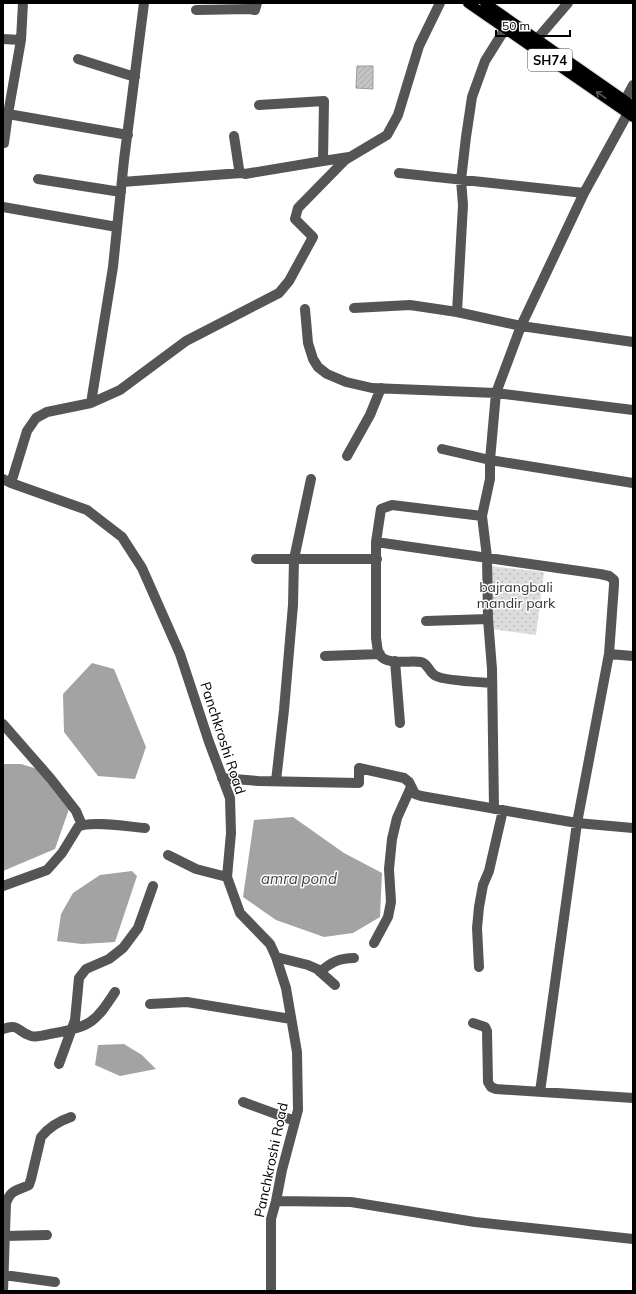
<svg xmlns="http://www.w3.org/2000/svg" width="636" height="1294" font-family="Mulish,sans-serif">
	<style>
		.park { fill: url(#park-dots) }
		.water { fill: #a3a3a3 }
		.building { fill: url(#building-hatch); stroke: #999 }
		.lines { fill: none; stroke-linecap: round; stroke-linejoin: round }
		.major-casing { stroke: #dbdbdb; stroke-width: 12 }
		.minor { stroke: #555; stroke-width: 10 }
		.major { stroke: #000; stroke-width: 10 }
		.oneway { stroke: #595959 }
		.labels { text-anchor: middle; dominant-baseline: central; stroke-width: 3; stroke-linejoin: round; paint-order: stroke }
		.shield { fill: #fff; stroke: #4c4c4c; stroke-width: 1 }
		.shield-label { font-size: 13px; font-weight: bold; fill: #000 }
		.park-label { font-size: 14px; fill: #333; stroke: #fff }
		.street-label { font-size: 14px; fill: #000; stroke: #fff }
		.water-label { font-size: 15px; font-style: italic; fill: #444; stroke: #fff }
	</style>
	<defs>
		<pattern id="park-dots" width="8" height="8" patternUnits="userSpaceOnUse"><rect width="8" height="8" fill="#dcdcdc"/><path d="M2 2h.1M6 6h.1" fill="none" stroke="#bbb" stroke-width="1.8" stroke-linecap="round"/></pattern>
		<pattern id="building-hatch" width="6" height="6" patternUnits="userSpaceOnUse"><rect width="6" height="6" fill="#c4c4c4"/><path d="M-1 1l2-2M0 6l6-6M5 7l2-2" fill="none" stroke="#a7a7a7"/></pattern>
	</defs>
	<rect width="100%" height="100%" fill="#fff"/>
	<path class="park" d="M489,566L544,572L536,635L492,629Z"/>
	<path class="water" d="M92,663L114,669L146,747L135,779L98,776L64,732L63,694Z
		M3,764H21L41,770L69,809L55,849L3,871Z
		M293,817L344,853L382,873L380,917L353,933L324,937L276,920L243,897L254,820Z
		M132,871L137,876L115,942L82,944L57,941L61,914L73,893L100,875Z
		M124,1044L142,1055L156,1069L120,1076L95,1065L98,1045Z"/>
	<path class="building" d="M357,66H373V89L356,88Z"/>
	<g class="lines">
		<defs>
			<path id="major" d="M468,3L633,117
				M485,3L633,106"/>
		</defs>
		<use href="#major" class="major-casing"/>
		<path class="minor" d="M196,10L250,9L255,10L257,3
			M3,39L21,40L23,3
			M537,39L568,3
			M78,59L135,77
			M625,100L633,85
			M259,105L324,101L323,161L349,157
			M8,114L21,40
			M234,136L239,169L241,173L245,174L323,161
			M3,143H4L8,114L128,135
			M399,173L584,193
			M38,179L121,192
			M122,182L241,173
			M3,207L117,227
			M354,308L410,305L457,312L521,326L633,342
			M305,309L308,343L313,359L318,367L327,374L346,382L372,388L496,393L633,410
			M457,312L463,205L461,180L466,137L472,97L485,61L505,29
			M91,403L113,267L124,160L144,3
			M442,449L490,460L633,483
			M347,456L370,415L381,388
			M3,479L11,483L87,510L122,537L142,568L180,654L209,742L230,798L231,833L227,877L240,913L270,944L276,957L286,988L297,1052L298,1110L282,1170L276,1201L271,1219V1291
			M11,483L27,431L36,418L47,412L91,403L120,390L186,341L279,293L289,281L313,237L295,219L298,208L345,160L387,135L398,115L419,46L440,3
			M482,516L392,505L381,509L376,542V638C377,643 377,650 379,654C386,666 410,660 421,662C428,663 429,673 436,676C445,681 480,682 492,683
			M376,542L600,574L609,576L614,580V585L609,654L577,823L540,1092
			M256,559H377
			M426,621L488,619
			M609,654L633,656
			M325,656L380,654
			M395,661L400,723
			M3,724L51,779L76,811L82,825
			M222,778L258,781L359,783V768L404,778L409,782L415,794L421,796L577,823L633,828
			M276,781L284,710L293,605L294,559L311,479
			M494,809L492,669L488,619L487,557L482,516L490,479V460L496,393L521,326L584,193L628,113
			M168,855L196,869L227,877
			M3,886L47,870L62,853L78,827C90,820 130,827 145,828
			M374,943L388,917L391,902L389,869L392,839L397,818L411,787
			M276,957L308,965L317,969L335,985
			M479,967L477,928L479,907L483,885L489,871L503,810
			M320,972C331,962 340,958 354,958
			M150,1004L187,1002L291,1019
			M473,1023L485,1027L487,1031L488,1082L491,1087L496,1089L633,1098
			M3,1029C20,1023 17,1032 31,1036C38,1038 48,1034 55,1033C91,1027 96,1021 115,992
			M59,1064L75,1020L79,978L86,969L109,959L123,948L138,928L153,886
			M243,1102L295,1121
			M276,1201L351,1202L475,1222L633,1239
			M5,1236L47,1235
			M4,1275L55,1282
			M3,1291L6,1203C11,1189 17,1191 29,1185L31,1179L41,1137C49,1127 59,1121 71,1117"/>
		<use href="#major" class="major"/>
	</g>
	<defs><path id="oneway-shaft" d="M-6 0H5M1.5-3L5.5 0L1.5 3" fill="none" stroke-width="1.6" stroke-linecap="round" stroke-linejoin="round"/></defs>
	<use class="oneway" href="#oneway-shaft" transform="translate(601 95) rotate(-146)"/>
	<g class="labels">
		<rect class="shield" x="528" y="49" width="44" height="22" rx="3"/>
		<g class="shield-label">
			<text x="550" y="60">SH74</text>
		</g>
		<g class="park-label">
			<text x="516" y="587">bajrangbali<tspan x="516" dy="16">mandir park</tspan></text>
		</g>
		<g class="street-label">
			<text transform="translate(223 738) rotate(72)">Panchkroshi Road</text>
			<text transform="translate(271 1160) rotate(-78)">Panchkroshi Road</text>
		</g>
		<g class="water-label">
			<text x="299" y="878">amra pond</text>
		</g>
	</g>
	<rect width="636" height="1294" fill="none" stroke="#000000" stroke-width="8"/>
	<path d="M496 30v6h74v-6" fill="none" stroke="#000000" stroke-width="2"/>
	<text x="502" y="30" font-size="12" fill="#000000" stroke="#ffffff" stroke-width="3" paint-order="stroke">50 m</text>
</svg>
